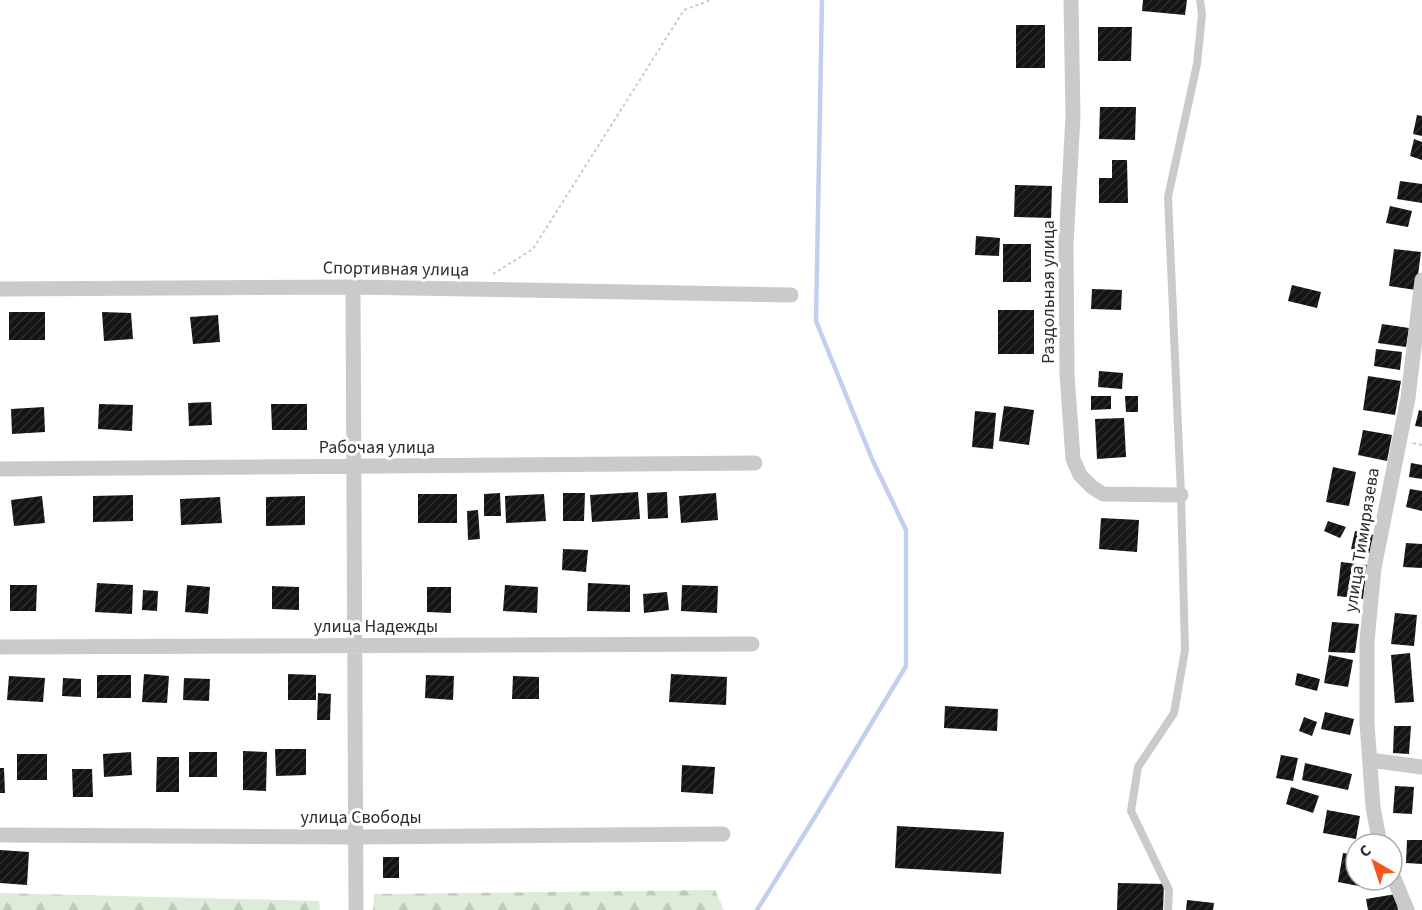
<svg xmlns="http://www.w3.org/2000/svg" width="1422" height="910" font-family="'Source Sans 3',sans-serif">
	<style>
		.forest { fill: url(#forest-firs) }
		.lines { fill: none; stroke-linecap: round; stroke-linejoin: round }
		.stream { stroke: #c3cfee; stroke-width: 4.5 }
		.building { fill: url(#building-hatch) }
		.path { stroke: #cacaca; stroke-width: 2; stroke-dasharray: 3 3; stroke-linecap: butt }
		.service { stroke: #cacaca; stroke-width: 8 }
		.minor { stroke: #cacaca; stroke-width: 15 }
		.labels { text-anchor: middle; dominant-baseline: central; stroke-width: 6; stroke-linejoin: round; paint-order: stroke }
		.street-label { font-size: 18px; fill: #2d2d2d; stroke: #fff }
	</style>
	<defs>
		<pattern id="forest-firs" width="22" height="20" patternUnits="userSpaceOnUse" patternTransform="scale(1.5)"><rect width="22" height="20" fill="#ddecd9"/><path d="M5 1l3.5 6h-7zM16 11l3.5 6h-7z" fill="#becbbb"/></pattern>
		<pattern id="building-hatch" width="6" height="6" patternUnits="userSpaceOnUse" patternTransform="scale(1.5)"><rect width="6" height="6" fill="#141414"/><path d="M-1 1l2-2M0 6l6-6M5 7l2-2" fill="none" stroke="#2e2e2e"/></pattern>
	</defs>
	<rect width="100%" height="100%" fill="#fff"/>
	<path class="forest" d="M715,890L724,910H373L374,894Z
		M0,893L319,901L320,910H0Z"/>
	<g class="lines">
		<path class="stream" d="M757,910L816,815L906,666V530L872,459L816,321L822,0"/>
	</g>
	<path class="building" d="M1143,0H1187L1185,15L1142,11Z
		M1016,25H1045V68H1016Z
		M1098,27H1132L1131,61H1098Z
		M1100,107H1136L1135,140L1099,139Z
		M1417,115L1422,116V136L1413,134Z
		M1414,139L1422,142V160L1410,156Z
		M1112,160H1127L1128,203H1099V178H1112Z
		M1400,181L1422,184V203L1397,199Z
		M1015,185L1052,186L1051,218L1014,217Z
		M1390,206L1412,211L1408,227L1386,223Z
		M976,236L1000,238L999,256L975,255Z
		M1003,244H1031V282H1003Z
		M1394,249L1421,252L1416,290L1389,286Z
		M1292,285L1321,292L1317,308L1288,301Z
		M1092,289L1122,290L1121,310L1091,309Z
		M998,310H1034V354H998Z
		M9,312H45V340H9Z
		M102,312L131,313L133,339L104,341Z
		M218,315L220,342L193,344L190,317Z
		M1382,324L1409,328L1406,347L1378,343Z
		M1376,349L1402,352L1400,370L1374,366Z
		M1099,371L1123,373L1122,389L1098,387Z
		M1368,376L1401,381L1395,415L1363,410Z
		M1091,396H1111V409L1091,410Z
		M1125,396H1138V412H1126Z
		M211,402L212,425L189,426L188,403Z
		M99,404L133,405L132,431L98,429Z
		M271,404H307V430H272Z
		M1004,406L1034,410L1029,445L999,441Z
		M44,407L45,432L12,434L11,409Z
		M1419,410L1422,411V427L1415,426Z
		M975,411L996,413L993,449L972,447Z
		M1124,418L1126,457L1097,459L1095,419Z
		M1363,430L1392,435L1387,461L1358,455Z
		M1411,463L1422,465V479L1409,477Z
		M1333,467L1356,472L1349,506L1326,502Z
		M1410,489L1422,491V511L1406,507Z
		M638,492L640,519L592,522L590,495Z
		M667,492L668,518L648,519L647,493Z
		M500,493L501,516H484V494Z
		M563,493H585L584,521H563Z
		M716,493L718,520L681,523L679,496Z
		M418,494H457V523H418Z
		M544,494L546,521L506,523L505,496Z
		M133,495V521L93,522V496Z
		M42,496L45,523L14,526L11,500Z
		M305,496V525L266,526V497Z
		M220,497L222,523L181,525L180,499Z
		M478,510L480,539L468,540L467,511Z
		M1101,518L1139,520L1137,552L1099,549Z
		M1328,521L1346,527L1340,538L1324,531Z
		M1355,531L1374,535L1370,553L1351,549Z
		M1406,543L1422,544V568L1403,567Z
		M563,549L588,550L586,572L562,570Z
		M1341,562L1367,565L1363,599L1337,596Z
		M97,583L133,585L132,614L95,612Z
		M588,583L630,585V612L587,611Z
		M10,585H37L36,611H10Z
		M187,585L210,587L208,614L185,612Z
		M505,585L538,587L537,613L503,611Z
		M682,585L718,586L717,613L681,611Z
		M272,586L299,587V610L272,609Z
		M427,587H451V613L427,612Z
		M143,590L158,591L157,611L142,610Z
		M667,592L669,610L644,613L643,594Z
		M1395,613L1417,615L1414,646L1391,644Z
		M1332,622L1359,624L1355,653L1328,652Z
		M1410,653L1414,702L1395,703L1391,655Z
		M1329,655L1353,660L1348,687L1324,683Z
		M1297,673L1320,679L1317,691L1295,685Z
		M144,674L169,676L167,703L142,702Z
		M288,674L316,675V700H288Z
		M671,674L727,677L726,705L669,702Z
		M97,675H131V698H97Z
		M426,675L454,676L453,700L425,698Z
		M9,676L45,678L43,702L7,700Z
		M513,676L539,677V699H512Z
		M63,678L81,679V697L62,696Z
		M184,678L210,679L209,701L183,700Z
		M318,693L331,694L330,720H317Z
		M945,706L998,709L997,731L944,728Z
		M1325,712L1354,719L1350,735L1321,729Z
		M1304,717L1317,722L1312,736L1299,731Z
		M1394,726H1411L1409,754L1393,753Z
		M275,749H306V775L276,776Z
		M243,751L267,752L266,791L243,790Z
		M131,752L132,775L104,777L103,754Z
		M189,752H217V777H189Z
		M17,754H47V780H17Z
		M1281,755L1298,758L1293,781L1276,778Z
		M157,757H179V792H156Z
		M1305,763L1352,774L1348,790L1302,780Z
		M682,765L715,767L713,794L681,792Z
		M0,768H4L5,793H0Z
		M72,769H92L93,797H73Z
		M1395,786L1414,787L1412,814L1393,813Z
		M1291,787L1319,796L1313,813L1286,804Z
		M1327,810L1360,816L1356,839L1323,833Z
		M897,826L1004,832L1001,874L895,868Z
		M1407,840H1422V864L1406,863Z
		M0,850L29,852L27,885L0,883Z
		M1343,853L1356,855V880H1371L1369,888L1338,882Z
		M383,857H399V878H383Z
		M1118,883L1164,884L1163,910H1117Z
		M1396,894L1398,910H1368L1366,899Z
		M1187,900L1214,903L1213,910H1186Z"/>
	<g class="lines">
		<path class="path" d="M493,274L533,249L684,10L711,0
			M1413,443L1422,445"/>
		<path class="service" d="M1168,910L1169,890L1131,811L1138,767L1174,713L1185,650L1181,495L1168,197L1197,64L1202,14L1200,0"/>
		<path class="minor" d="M1071,0L1073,116L1066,244L1067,374L1073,459L1080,475L1092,487L1103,494L1181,495
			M353,287L356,910
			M0,289L353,287L791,295
			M0,469L755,463
			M0,647L752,644
			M1370,760L1422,767
			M0,835L355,837L723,834
			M1380,844L1373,807L1367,723V641L1374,568L1408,398L1422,280
			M1392,874L1407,910"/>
	</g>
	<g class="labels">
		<g class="street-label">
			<text transform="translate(396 269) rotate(1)">Спортивная улица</text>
			<text transform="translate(1048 292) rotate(-90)">Раздольная улица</text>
			<text x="377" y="447">Рабочая улица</text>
			<text transform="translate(1362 540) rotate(-81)">улица Тимирязева</text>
			<text x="376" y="626">улица Надежды</text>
			<text x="361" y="817">улица Свободы</text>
		</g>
	</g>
	<g transform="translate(1374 862) rotate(321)"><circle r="28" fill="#ffffff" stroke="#ababab" stroke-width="1.5"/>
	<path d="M0-4.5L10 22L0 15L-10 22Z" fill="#f35720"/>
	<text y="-9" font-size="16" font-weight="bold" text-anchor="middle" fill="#2d2d2d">С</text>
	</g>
</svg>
